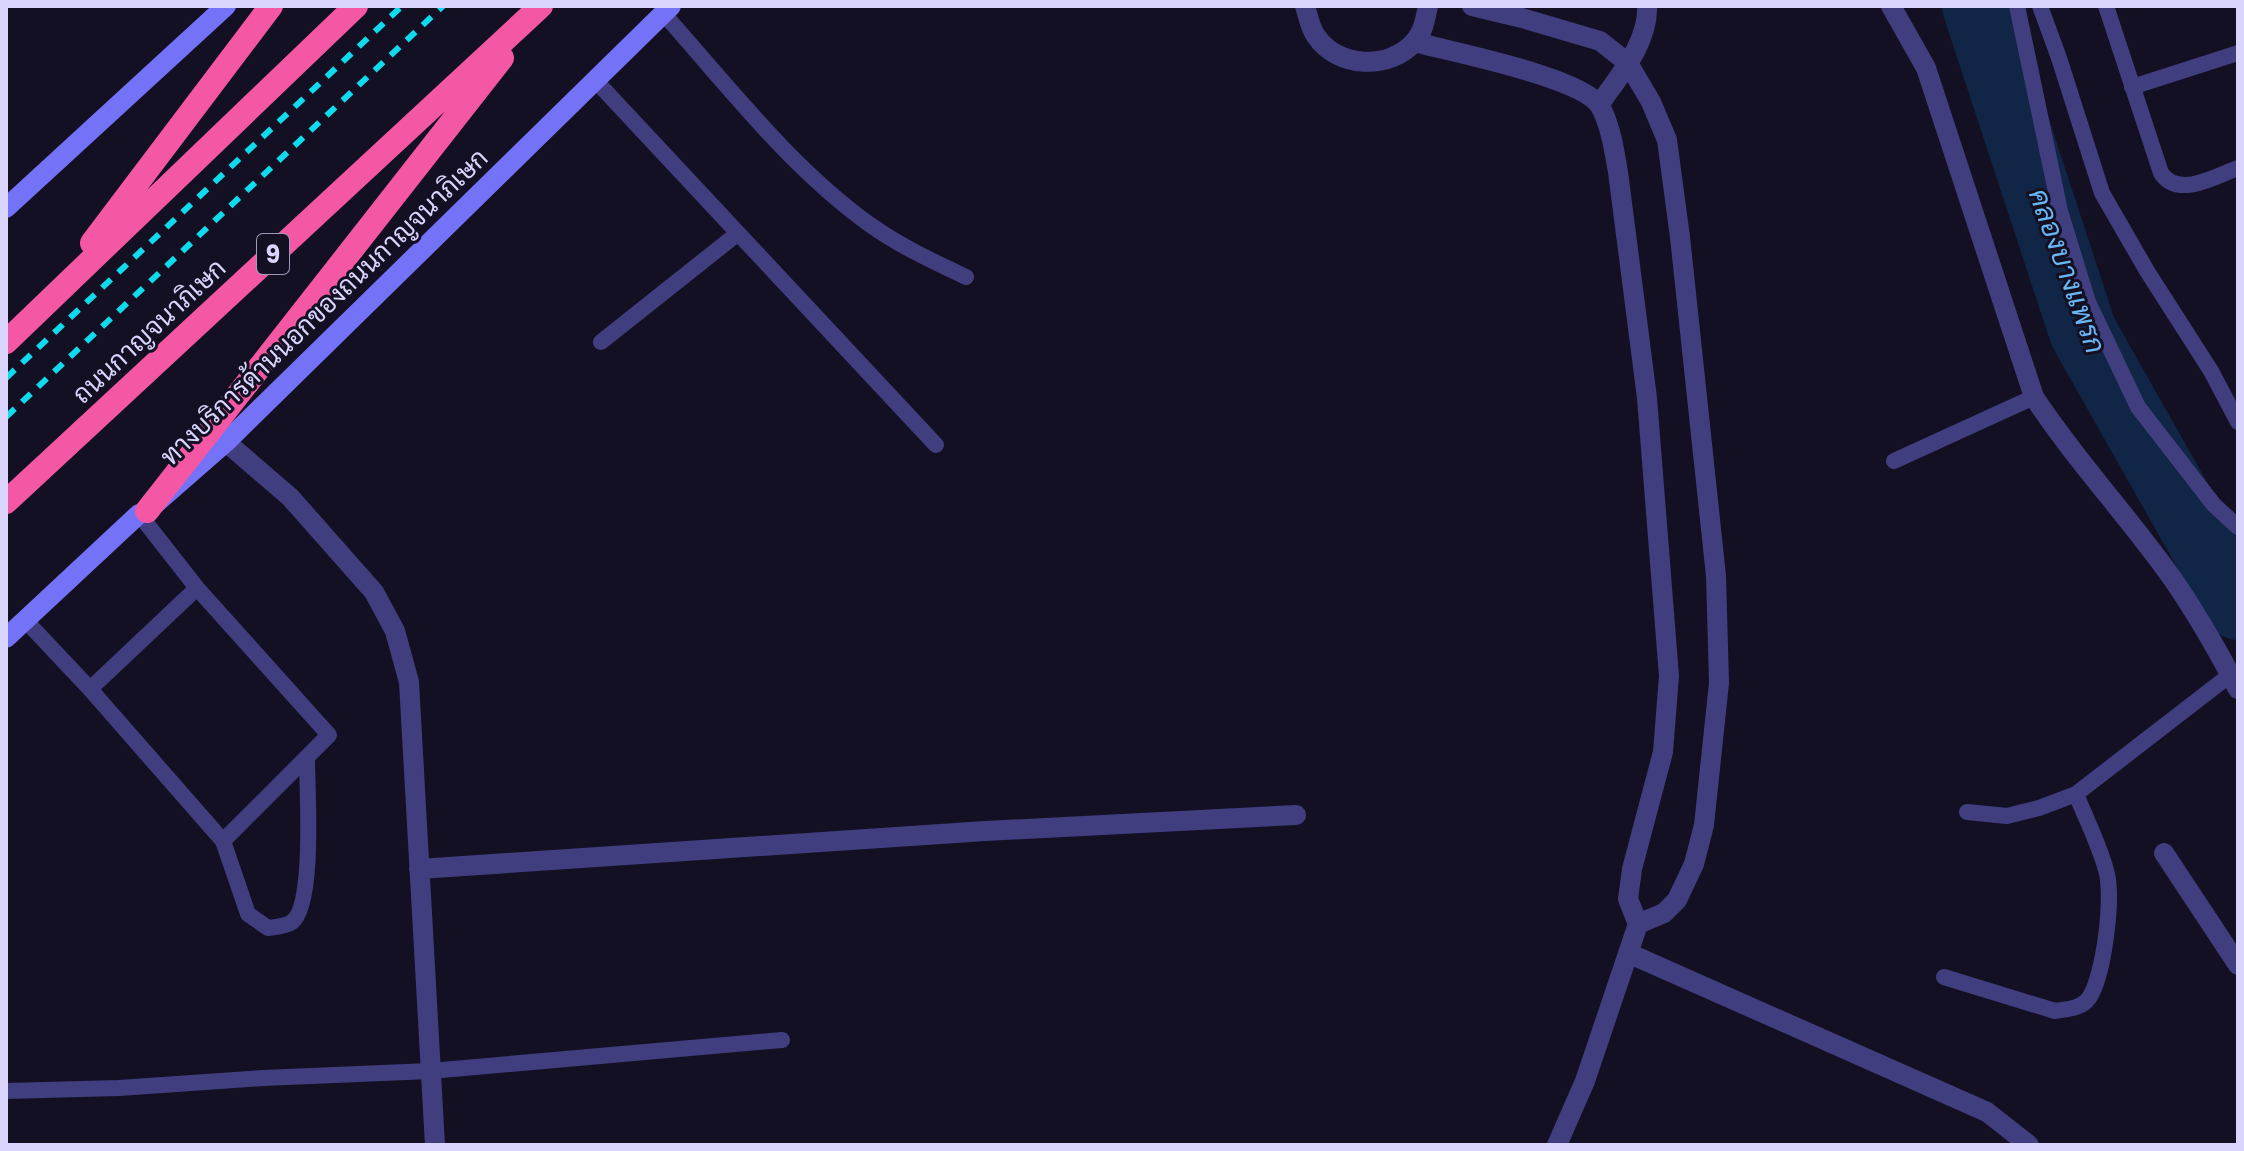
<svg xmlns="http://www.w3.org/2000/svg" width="2244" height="1151" font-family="Poppins,Sarabun,sans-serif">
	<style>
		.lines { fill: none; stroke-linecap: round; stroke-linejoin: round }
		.river { stroke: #112646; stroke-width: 68 }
		.lane { stroke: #403e7f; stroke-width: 16 }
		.street { stroke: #403e7f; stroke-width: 20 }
		.secondary { stroke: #7472f6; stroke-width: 20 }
		.highway { stroke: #f458a5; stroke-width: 24 }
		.rail { stroke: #10daed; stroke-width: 6; stroke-dasharray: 12 10; stroke-linecap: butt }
		.labels { text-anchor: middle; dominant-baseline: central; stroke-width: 6; stroke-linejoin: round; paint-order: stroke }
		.shield { fill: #131023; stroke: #9e9abb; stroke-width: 2 }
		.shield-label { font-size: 24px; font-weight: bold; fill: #d9d5fc }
		.street-label { font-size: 26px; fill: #d9d5fc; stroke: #131023 }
		.water-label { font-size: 28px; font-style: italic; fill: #6ab7f5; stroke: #131023 }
	</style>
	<rect width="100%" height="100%" fill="#131023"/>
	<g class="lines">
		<path class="river" d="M1976,6L2083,332L2238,606"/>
		<path class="lane" d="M2017,6L2060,211L2088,302L2138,407L2214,505L2238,527
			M2040,6L2059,58L2102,193L2147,271L2211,371L2238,422
			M2106,6L2161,173C2178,199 2215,176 2238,168
			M663,13C728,86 790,167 869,224C900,246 932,261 966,277
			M595,80L936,445
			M2132,87L2238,53
			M601,342L737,234
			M1894,461L2034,397
			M139,514L197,588L329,735L223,841
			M25,620L90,689L223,841L248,914L268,928C275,927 287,926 292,922C315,905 307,790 307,759
			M90,689L197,588
			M1967,812L2007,816L2039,808L2076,794L2230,675
			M1944,977L2055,1011C2067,1009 2081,1009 2089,998C2104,976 2114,896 2106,870C2099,844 2086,819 2076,794
			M6,1091L119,1088L263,1078L430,1071L782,1040"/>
		<path class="street" d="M1305,6C1308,15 1310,28 1316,36C1337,68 1390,71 1415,41C1424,31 1425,19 1428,6
			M1472,6L1522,18L1600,41L1628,63L1651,102L1667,140L1680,237L1716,576L1719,683L1704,825L1694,864L1677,900L1664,913L1638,924
			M1891,6L1926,68L2034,397C2076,461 2128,516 2172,578C2197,614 2218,651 2238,689
			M1415,42C1451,52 1582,77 1600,106C1611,126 1614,150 1618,172L1647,398L1669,676L1663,752L1632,869L1628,899L1638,924L1585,1081L1557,1145
			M1599,105C1619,76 1649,42 1647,6
			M226,442L290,497L374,592L395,631L409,682L435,1145
			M2164,853L2238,965
			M419,869L985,831L1296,815
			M1628,953L1987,1112L2029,1145"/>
		<path class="secondary" d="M6,208L226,6
			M6,638L139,514L147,511L226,442L671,6"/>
		<path class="highway" d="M92,243L271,6
			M6,342L356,6
			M6,502L541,6
			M147,511L502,58"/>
		<path class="rail" d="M6,378L402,6
			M6,417L443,6"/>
	</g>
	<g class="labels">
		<rect class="shield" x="257" y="234" width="32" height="40" rx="6"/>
		<g class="shield-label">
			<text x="273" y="254">9</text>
		</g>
		<g class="street-label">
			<text transform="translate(324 307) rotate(-44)">ทางบริการด้านนอกของถนนกาญจนาภิเษก</text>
			<text transform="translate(149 331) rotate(-43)">ถนนกาญจนาภิเษก</text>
		</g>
		<g class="water-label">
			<text transform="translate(2067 271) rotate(70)">คลองบางแพรก</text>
		</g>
	</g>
	<rect width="2244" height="1151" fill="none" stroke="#d9d5fc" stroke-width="16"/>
</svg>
